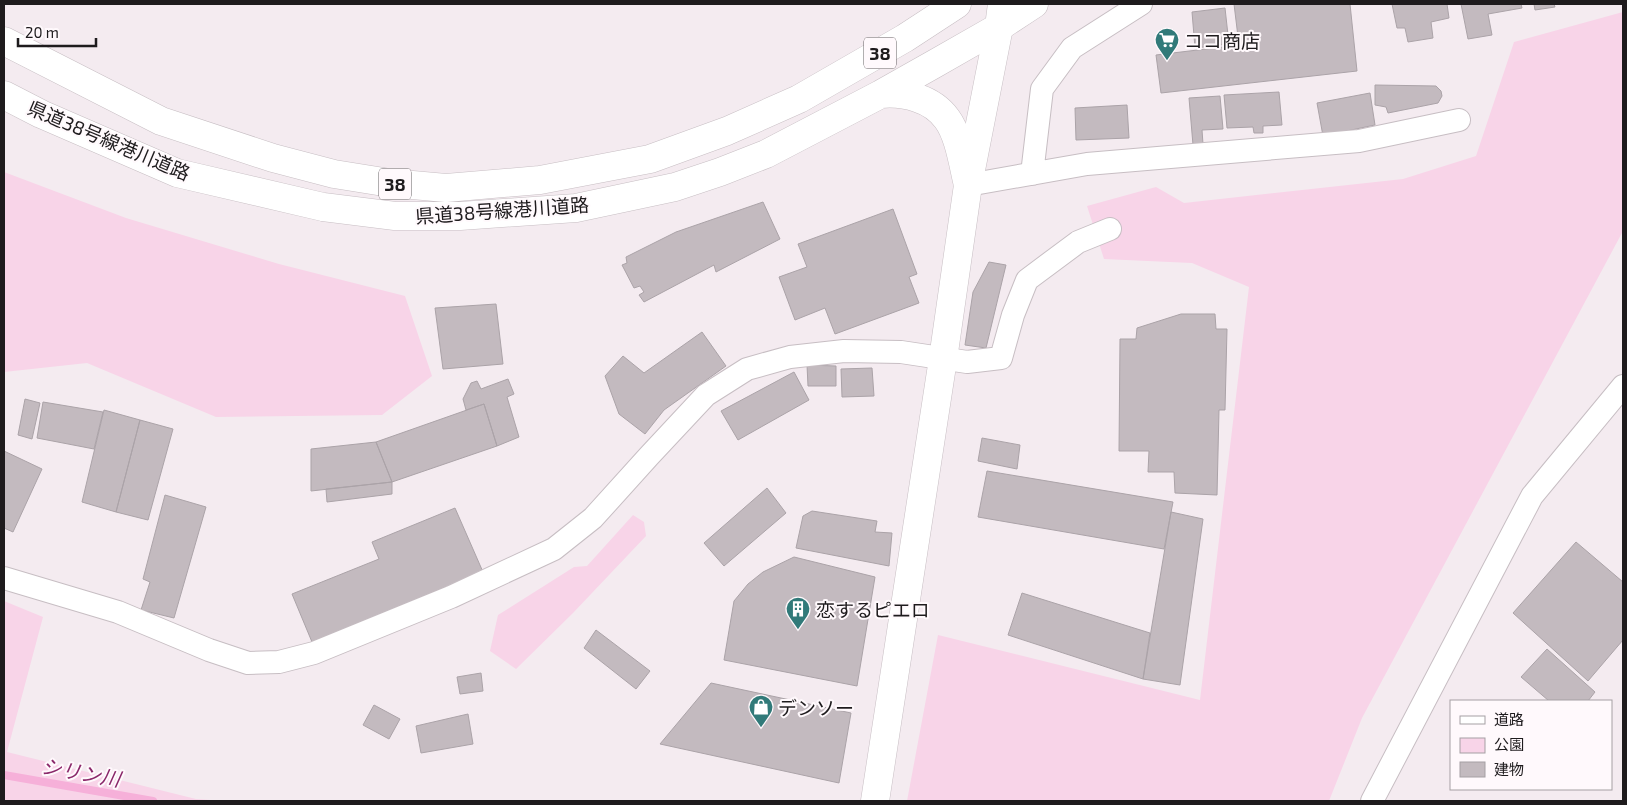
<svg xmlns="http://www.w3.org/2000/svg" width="1627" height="805" font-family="'Exo 2','Noto Sans JP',sans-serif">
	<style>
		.green { fill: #f8d4e8 }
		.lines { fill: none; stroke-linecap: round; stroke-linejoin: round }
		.stream { stroke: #f6b0d9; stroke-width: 8 }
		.building { fill: #c3babf; stroke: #aba3a8 }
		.minor-casing { stroke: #c7bec3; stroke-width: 24 }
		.tertiary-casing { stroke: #c7bec3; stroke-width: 29 }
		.primary-casing { stroke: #c7bec3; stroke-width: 29 }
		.minor { stroke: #fff; stroke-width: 22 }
		.tertiary { stroke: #fff; stroke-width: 28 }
		.primary { stroke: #fff; stroke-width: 28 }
		.labels { text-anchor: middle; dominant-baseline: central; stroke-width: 4; stroke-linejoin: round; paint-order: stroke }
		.shield { fill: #fff9fc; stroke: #625e60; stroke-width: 1 }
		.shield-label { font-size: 18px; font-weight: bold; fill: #1e1b1d }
		.poi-label { font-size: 19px; fill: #1e1b1d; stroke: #fff9fc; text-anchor: start }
		.street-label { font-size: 19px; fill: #1e1b1d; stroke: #fff9fc }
		.water-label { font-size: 20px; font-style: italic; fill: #8a286a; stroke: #fff9fc }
	</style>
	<rect width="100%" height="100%" fill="#f4ebf0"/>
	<path class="green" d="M1623,12V231L1362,718L1329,801H907L938,635L1200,700L1249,287L1192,263L1104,259L1087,206L1156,187L1184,203L1403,179L1476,156L1514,42Z
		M4,172L126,218L279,264L405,296L432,376L382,415L216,417L87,363L4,372Z
		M633,515L644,522L646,536L573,613L516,669L490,651L498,615L574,567L587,566Z
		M4,601L43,617L7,752L196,799L225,801H4Z"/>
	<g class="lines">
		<path class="stream" d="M4,775L153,801"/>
	</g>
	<path class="building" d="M1234,4H1350L1357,71L1161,93L1156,55L1239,45Z
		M1392,4H1447L1449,18L1431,22L1433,38L1408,42L1405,28H1397Z
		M1461,4H1521L1522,8L1488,14L1492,35L1468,39Z
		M1534,4H1554L1555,7L1535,10Z
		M1225,8L1229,44L1195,48L1192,12Z
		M1375,85L1436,86L1441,91L1442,96L1438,103L1388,113L1386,107L1375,105Z
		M1279,92L1282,125L1263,126V133H1254L1253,127L1227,128L1224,95Z
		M1370,93L1375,125L1323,136L1317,103Z
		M1220,96L1223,129L1202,130L1203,144L1193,145L1189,98Z
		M1127,105L1129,138L1076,140L1075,108Z
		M763,202L780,239L716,272L714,265L644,302L639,295L644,292L640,286L634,288L622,265L627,263L626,257L676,232Z
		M893,209L917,274L909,277L919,303L835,334L825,308L795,320L779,277L807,267L798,244Z
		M989,262L1006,265L986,348L965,345L973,292Z
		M496,304L503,364L443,369L435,308Z
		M1181,314H1215L1216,329H1227L1225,410H1219L1217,495L1175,493L1174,472H1148L1149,451H1119L1120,339H1136L1137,328Z
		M702,332L726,366L664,410L645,434L619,414L605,376L623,356L644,373Z
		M807,365L836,366V386H808Z
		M872,368L874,396L842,397L841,369Z
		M794,372L809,400L738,440L721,411Z
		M508,379L514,394L507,397L519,437L497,446L484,404L466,410L463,399L471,383L477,381L481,389Z
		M25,399L40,403L32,439L18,435Z
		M43,402L103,412L94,449L37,438Z
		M484,404L497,446L392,482L376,442Z
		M104,410L140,420L116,512L82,502Z
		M140,420L173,429L148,520L116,512Z
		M982,438L1020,445L1017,469L978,461Z
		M376,442L392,482L311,491V449Z
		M4,451L42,469L13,532L4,528Z
		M987,471L1173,502L1164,549L978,517Z
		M392,482V494L327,502L326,489Z
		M767,488L786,513L724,566L704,543Z
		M165,495L206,507L174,618L141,610L150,582L143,579Z
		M455,508L483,572L312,642L292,594L379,559L372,542Z
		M812,511L877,521L875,532L892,533L889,566L796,548L803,516Z
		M1171,512L1203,519L1180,685L1143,679Z
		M1576,542L1623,582V640L1588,681L1513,613Z
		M794,557L875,577L857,686L724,660L734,601L748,584L763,572Z
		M1022,593L1150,633L1143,679L1008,635Z
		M596,630L650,671L636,689L584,648Z
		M1547,649L1595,692L1588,701H1549L1521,677Z
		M481,673L483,691L460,694L457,677Z
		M711,683L851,713L839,783L660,744Z
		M374,705L400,719L389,739L363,725Z
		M468,714L473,744L421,753L416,726Z"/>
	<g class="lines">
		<defs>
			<path id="minor" d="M1032,174L1042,89L1072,48L1141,4
				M968,185L1087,164L1359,141L1459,120
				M4,578L118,612L209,650L248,663L279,662L314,653L451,597L554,549L593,518L649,456L706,395L747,369L790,357L844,351L901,352L967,362L1001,358L1013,315L1027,280L1078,242L1110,229
				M1372,801L1532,496L1623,386"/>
			<path id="tertiary" d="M875,801L943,359L968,185L999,27L1002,4"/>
			<path id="primary" d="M4,41L161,121L273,158L334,174L390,183L446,188L540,180L650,159L727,131L799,99L905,38L957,4
				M881,94C904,92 932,98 947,119C959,135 963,165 968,185
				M4,95L41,114L177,173L323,207L395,216H460L576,208L675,187L720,172L766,154L881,94L936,63L999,27L1034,4"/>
		</defs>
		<use href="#minor" class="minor-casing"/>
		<use href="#tertiary" class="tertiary-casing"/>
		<use href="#primary" class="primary-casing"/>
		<use href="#minor" class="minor"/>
		<use href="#tertiary" class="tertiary"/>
		<use href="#primary" class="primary"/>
	</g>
	<defs>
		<symbol id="supermarket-pin" viewBox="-11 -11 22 30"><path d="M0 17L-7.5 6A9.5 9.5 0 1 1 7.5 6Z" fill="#317a79" stroke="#fff9fc"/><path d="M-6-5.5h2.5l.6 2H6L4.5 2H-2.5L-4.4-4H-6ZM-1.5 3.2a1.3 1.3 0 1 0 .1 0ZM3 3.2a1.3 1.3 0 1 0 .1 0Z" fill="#fff"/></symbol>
		<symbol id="building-pin" viewBox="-11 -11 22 30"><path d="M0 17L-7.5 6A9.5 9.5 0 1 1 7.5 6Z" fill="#317a79" stroke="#fff9fc"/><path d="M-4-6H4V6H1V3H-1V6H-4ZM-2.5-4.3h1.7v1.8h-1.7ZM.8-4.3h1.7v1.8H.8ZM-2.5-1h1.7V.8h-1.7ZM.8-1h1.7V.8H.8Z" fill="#fff"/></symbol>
		<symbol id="shop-pin" viewBox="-11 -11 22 30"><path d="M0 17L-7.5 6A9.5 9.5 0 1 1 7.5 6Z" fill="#317a79" stroke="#fff9fc"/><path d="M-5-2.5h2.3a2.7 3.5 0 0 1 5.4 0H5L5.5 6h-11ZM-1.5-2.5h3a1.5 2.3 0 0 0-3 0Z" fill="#fff"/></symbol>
	</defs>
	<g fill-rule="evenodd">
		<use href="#supermarket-pin" x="1153" y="26" width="28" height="38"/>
		<use href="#building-pin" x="784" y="595" width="28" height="38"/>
		<use href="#shop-pin" x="747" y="693" width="28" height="38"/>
	</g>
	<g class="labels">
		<g class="shield">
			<rect x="864" y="37.5" width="32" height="31" rx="4"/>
			<rect x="379" y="168.5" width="32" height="31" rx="4"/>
		</g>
		<g class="shield-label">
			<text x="880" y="53">38</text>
			<text x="395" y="184">38</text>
		</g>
		<g class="poi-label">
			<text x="1184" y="40">ココ商店</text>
			<text x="816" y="609">恋するピエロ</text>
			<text x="778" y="707">デンソー</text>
		</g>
		<g class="street-label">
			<text transform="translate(109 140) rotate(23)">県道38号線港川道路</text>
			<text transform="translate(502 210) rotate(-4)">県道38号線港川道路</text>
		</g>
		<g class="water-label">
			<text transform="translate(81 772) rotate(10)">シリン川</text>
		</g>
	</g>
	<rect width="1627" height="805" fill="none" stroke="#1e1b1d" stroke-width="10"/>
	<rect x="1450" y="700" width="162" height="90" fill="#fff9fc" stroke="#a5a0a3"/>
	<rect x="1460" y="716" width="25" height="8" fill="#ffffff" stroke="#a5a0a3"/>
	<text x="1494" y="725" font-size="15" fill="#1e1b1d">道路</text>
	<rect x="1460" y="738" width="25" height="15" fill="#f8d4e8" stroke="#a5a0a3"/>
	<text x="1494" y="750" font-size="15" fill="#1e1b1d">公園</text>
	<rect x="1460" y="762" width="25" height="15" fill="#c3babf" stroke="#a5a0a3"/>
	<text x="1494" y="775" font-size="15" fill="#1e1b1d">建物</text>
	<path d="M18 38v8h78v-8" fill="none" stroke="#1e1b1d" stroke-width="2.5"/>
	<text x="25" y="38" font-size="15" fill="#1e1b1d" stroke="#fff9fc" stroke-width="4" paint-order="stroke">20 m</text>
</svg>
